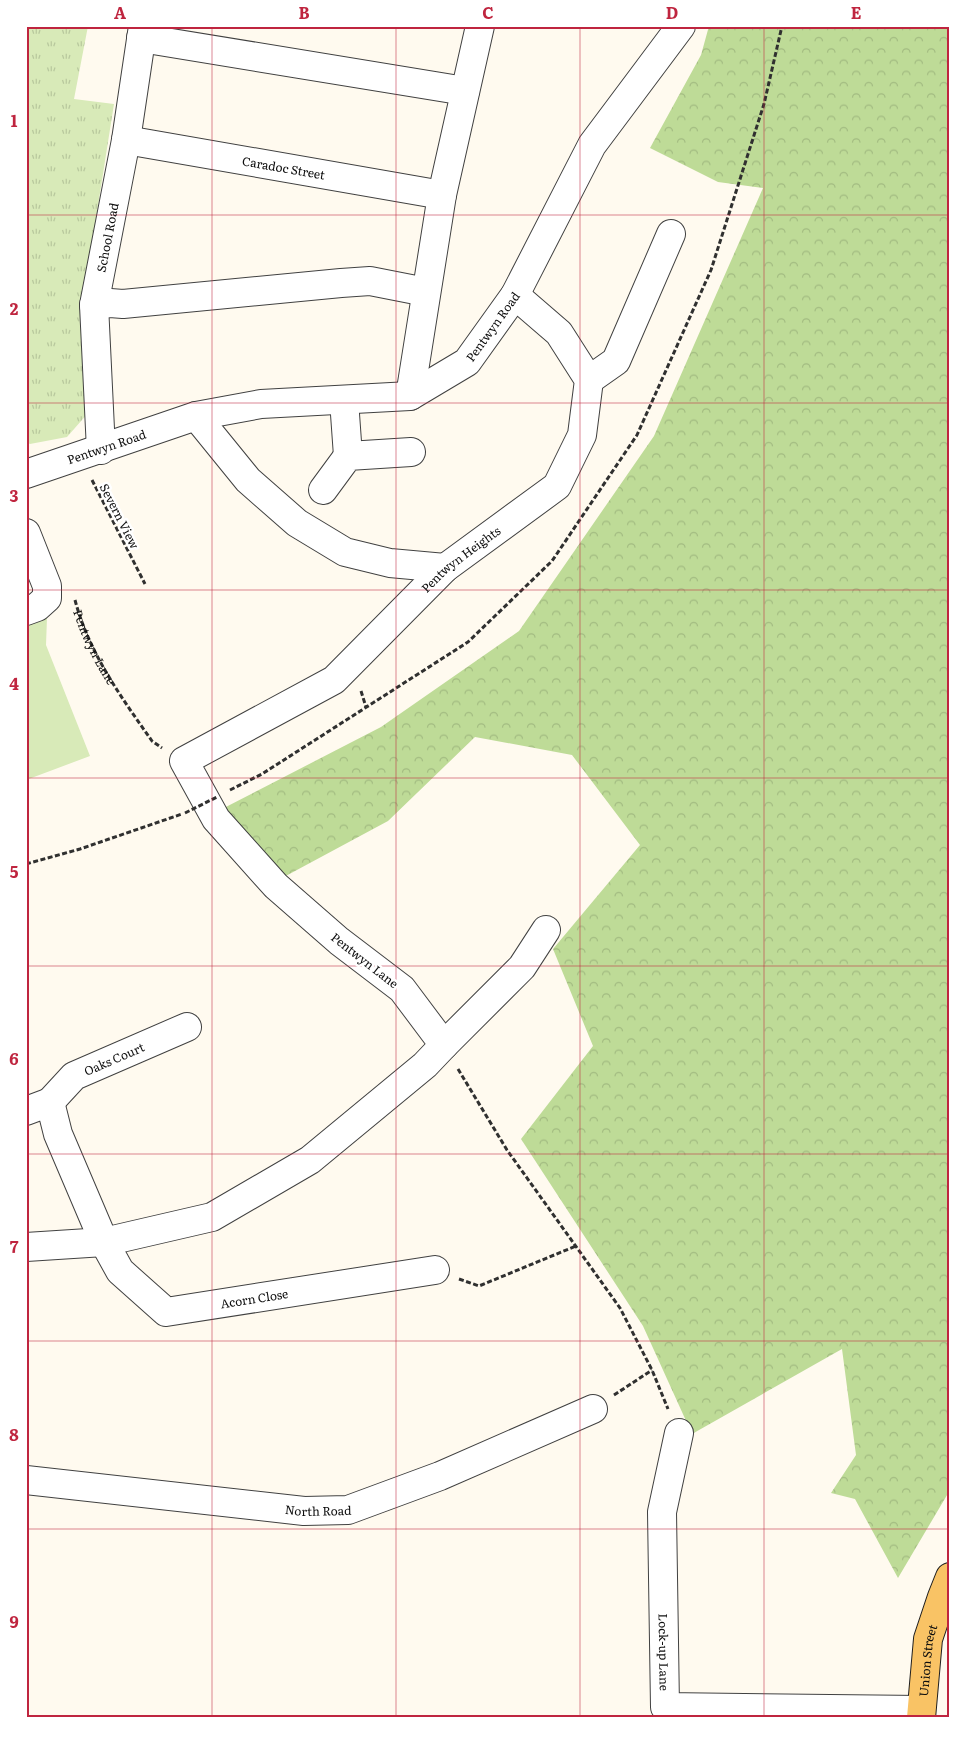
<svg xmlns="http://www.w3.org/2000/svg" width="976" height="1744" font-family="Literata,serif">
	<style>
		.forest { fill: url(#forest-crowns) }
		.park { fill: url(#park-tufts) }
		.garden { fill: #d8eab8 }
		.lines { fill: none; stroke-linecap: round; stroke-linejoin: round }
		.minor-casing { stroke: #414141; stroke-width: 30 }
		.major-casing { stroke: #1f1f1f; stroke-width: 30 }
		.path { stroke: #303030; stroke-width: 3; stroke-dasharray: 5 2.5; stroke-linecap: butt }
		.minor { stroke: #fff; stroke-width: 28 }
		.major { stroke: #f9c365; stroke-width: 28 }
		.path-bridge { stroke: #303030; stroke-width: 3; stroke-dasharray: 5 2.5; stroke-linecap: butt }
		.grid { fill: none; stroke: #bf253f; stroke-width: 1; stroke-opacity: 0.55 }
		.labels { text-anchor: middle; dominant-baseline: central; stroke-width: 5; stroke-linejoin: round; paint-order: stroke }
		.street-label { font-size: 12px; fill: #0e0e0e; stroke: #fff }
		.neatline { fill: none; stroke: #bf253f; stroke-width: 2 }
		.grid-label { font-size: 16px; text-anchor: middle; font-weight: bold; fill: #bf253f }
	</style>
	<defs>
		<pattern id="forest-crowns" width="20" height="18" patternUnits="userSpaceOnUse" patternTransform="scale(1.25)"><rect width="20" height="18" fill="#bedb97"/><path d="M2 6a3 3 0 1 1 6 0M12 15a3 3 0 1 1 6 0" fill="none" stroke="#a2bb81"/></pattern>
		<pattern id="park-tufts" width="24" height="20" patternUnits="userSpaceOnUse" patternTransform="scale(1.25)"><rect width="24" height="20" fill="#d8eab8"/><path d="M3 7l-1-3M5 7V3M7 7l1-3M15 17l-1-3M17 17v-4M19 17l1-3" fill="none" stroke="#b8c89d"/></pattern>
	</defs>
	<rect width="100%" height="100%" fill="#fffaef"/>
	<path class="forest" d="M709,26H950V1490L898,1578L855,1499L831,1493L856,1455L842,1349L692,1434L643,1326L521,1139L593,1046L553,949L640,845L572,755L475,737L388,821L282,878L220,810L381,727L519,631L654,436L763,188L718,182L650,148L701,55Z"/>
	<path class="park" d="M26,26H88L74,99L114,104L82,307L89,412L67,437L30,444L26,442Z"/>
	<path class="garden" d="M47,618L46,645L90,756L26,780V623Z"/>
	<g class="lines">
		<defs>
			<g id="minor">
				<path d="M141,38L465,91"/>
				<path id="s2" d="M126,140L442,195"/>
				<path d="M94,305L110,303L123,304L341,283L370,281L426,292"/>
				<path d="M589,380L616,361L671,234"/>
				<path d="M410,396L442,195L480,26"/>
				<path d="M344,400L348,456"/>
				<path d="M196,416L248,480L297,523L345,552L390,563L445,568"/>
				<path id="s3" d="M101,450L94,305L126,140L143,26"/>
				<path id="s4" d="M26,474L196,416L261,404L410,396L467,362L515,295L592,145L681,26"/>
				<path d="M323,490L348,456L411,452"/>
				<path d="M26,533L47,586V598L37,607L26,611"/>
				<path d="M444,1045L522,967L546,930"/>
				<path id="s5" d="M50,1102L74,1076L187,1027"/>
				<path id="s6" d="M26,1111L50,1102L58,1134L104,1242L120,1271L166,1312L435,1270"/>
				<path id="s7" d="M26,1247L104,1242L212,1217L310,1160L425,1065L444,1045L402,989L339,941L276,886L216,819L184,761L334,680L445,568L557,486L582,435L589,380L559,333L515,295"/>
				<path id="s8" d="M679,1433L662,1512L665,1707L921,1710"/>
				<path id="s9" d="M26,1480L304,1511L348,1510L440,1476L593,1409"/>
			</g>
			<g id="major">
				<path id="s10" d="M921,1718L928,1639L942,1597L950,1577"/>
			</g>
		</defs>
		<use href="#minor" class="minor-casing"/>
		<use href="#major" class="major-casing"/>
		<g class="path">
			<path d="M92,480L145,584"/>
			<path id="s1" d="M75,600C89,653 121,697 152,741L162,748"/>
			<path d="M361,691L366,707"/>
			<path d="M230,790L262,774L468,642L552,561L637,435L711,270L764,104L782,26"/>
			<path d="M26,864L80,849L182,814"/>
			<path d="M458,1069L507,1150L620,1308L652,1370L668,1409"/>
			<path d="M459,1279L479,1286L576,1246"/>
			<path d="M614,1395L652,1370"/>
		</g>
		<use href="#minor" class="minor"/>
		<use href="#major" class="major"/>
		<path class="path-bridge" d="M185,813L217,797"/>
	</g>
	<path class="grid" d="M212,26V1718M396,26V1718M580,26V1718M764,26V1718M26,215H950M26,403H950M26,590H950M26,778H950M26,966H950M26,1154H950M26,1341H950M26,1529H950"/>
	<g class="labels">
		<g class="street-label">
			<text stroke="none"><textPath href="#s2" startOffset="160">Caradoc Street</textPath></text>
			<text stroke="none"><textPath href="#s3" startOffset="214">School Road</textPath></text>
			<text stroke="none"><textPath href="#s4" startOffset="505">Pentwyn Road</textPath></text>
			<text stroke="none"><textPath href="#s4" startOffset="85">Pentwyn Road</textPath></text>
			<text transform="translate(120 516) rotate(63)">Severn View</text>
			<text stroke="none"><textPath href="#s7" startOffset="1214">Pentwyn Heights</textPath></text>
			<text stroke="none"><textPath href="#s1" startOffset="51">Pentwyn Lane</textPath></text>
			<text transform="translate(365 960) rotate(38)">Pentwyn Lane</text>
			<text stroke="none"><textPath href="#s5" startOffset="79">Oaks Court</textPath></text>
			<text stroke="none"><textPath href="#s6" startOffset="360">Acorn Close</textPath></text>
			<text stroke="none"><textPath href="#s9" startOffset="294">North Road</textPath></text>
			<text stroke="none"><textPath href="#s8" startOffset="221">Lock-up Lane</textPath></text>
			<text stroke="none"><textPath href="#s10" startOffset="58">Union Street</textPath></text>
		</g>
	</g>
	<rect width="976" height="1744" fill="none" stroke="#ffffff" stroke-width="55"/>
	<rect x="28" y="28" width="920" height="1688" class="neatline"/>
	<g class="grid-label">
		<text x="120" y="19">A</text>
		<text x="304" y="19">B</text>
		<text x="488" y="19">C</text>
		<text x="672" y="19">D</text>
		<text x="856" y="19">E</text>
		<text x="14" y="127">1</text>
		<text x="14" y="315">2</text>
		<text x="14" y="502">3</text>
		<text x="14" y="690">4</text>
		<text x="14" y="878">5</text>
		<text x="14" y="1065">6</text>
		<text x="14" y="1253">7</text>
		<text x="14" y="1441">8</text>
		<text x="14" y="1628">9</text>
	</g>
</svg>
